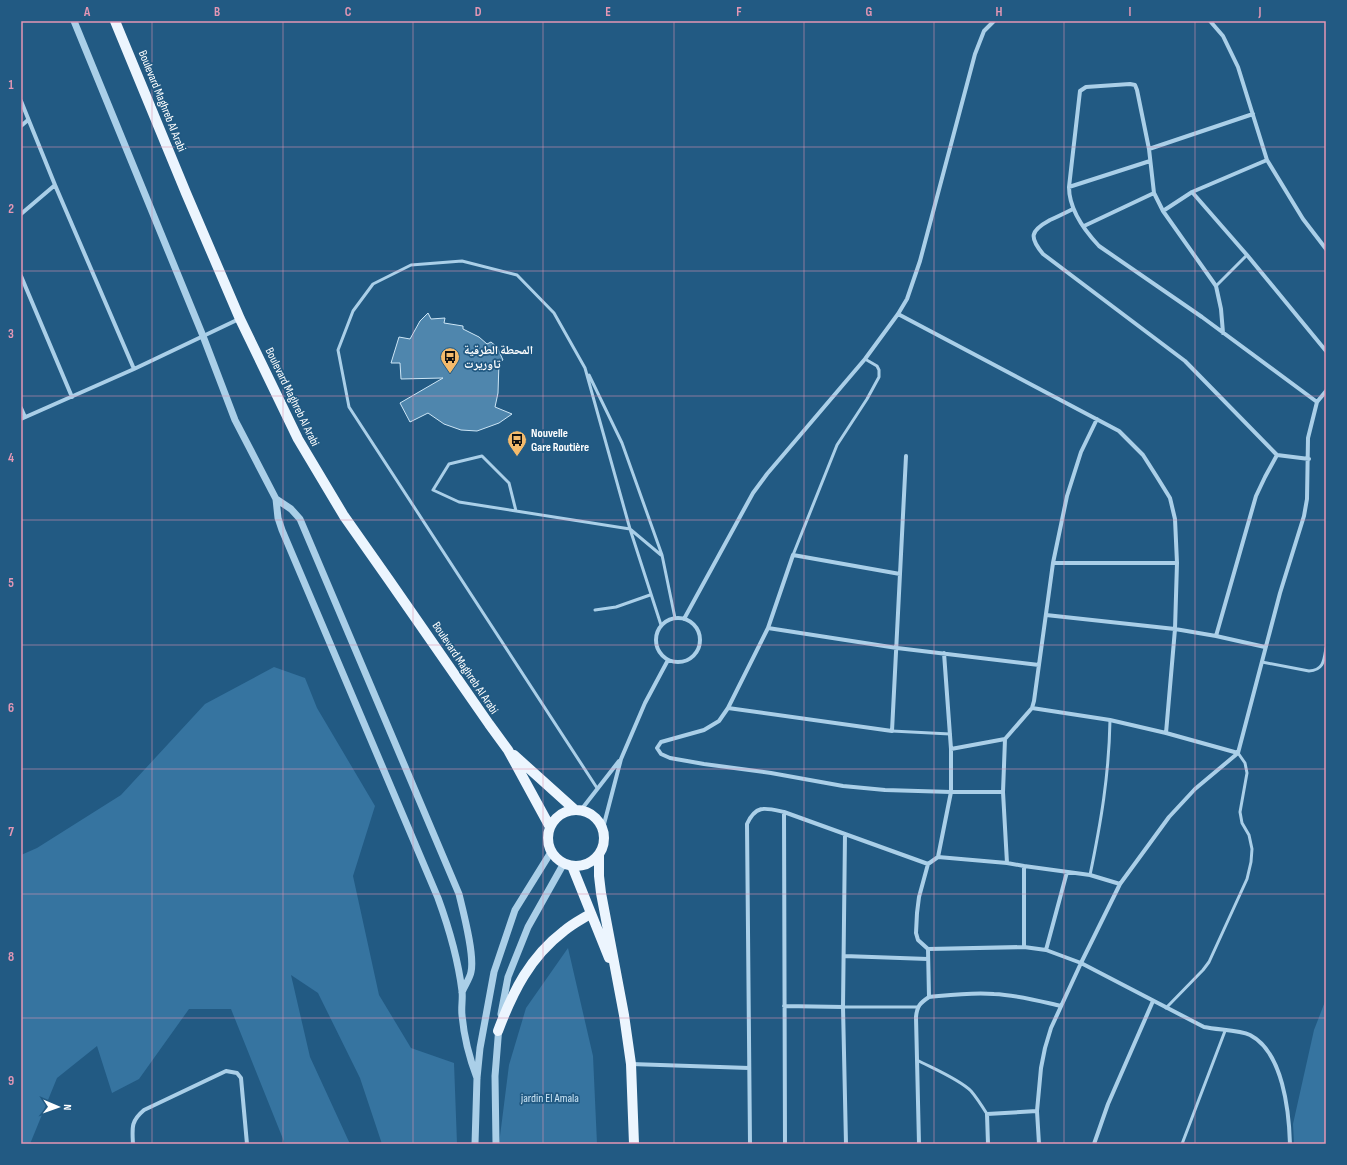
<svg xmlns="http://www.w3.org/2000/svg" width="1347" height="1165" font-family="'Sofia Sans Condensed','Noto Naskh Arabic',sans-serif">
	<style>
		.green { fill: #3674a0 }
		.building { fill: #4f86ad; stroke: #cde6f6 }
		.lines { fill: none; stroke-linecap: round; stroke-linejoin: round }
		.service { stroke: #aacfe8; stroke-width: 3 }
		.minor { stroke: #aacfe8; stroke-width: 4 }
		.tertiary { stroke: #aacfe8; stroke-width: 7 }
		.primary { stroke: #ecf5fe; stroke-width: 10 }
		.grid { fill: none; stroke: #e497b5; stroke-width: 1; stroke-opacity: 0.55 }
		.labels { text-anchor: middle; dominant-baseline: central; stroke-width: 3.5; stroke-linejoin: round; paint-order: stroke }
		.street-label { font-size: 12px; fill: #fff; stroke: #225a83 }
		.poi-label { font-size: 12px; font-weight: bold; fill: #fff; stroke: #225a83; text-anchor: start }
		.park-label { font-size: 12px; fill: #cde6f6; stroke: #225a83 }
		.neatline { fill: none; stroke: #e497b5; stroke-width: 1.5 }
		.grid-label { font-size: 13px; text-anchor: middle; font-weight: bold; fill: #e497b5 }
	</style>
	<rect width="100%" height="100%" fill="#225a83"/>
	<path class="green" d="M274,667L305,678L317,708L375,806L353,876L379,995L411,1048L454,1063L457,1144H382L360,1078L318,993L291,975L310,1057L350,1144H285L231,1009H189L139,1079L112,1093L97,1046L57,1078L30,1144H21V855L37,848L121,795L205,704Z
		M568,948L593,1056L597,1144H499L509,1065L526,1008Z
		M1326,999V1144H1294L1293,1124L1314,1030Z"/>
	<path class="building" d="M428,313L431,319L445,318L444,323L463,326V329L479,337L487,344L491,342L497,347L503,360L499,362L498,393L495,407L512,414L499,423L477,431L461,430L444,424L428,413L410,422L400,403L443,378L401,379L400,363H391L399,337L410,339L420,321Z"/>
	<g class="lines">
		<path class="service" d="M1216,286L1247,255
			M589,375L622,443L662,555L675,618
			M482,456L509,483L516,511L459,502L433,490L449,464Z
			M516,511L630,529L661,555
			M793,555L837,445L867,399L879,377V370L877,366L865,359
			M595,610L616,607L650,595
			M1262,662L1309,671C1324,670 1324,660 1326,648
			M892,731L950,734
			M597,788L349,407L338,350L353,311L373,284L411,265L462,261L517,275L554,313L585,368L630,529L661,625
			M1090,875C1101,822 1109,775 1110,720
			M843,1007H917
			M1166,1008L1203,970L1209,962L1247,879L1251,862L1252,849L1249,835L1242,823L1240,812L1247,773L1245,763L1238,753
			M917,1060C932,1068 959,1079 971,1091C977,1098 982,1106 987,1114
			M1182,1144L1225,1031"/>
		<path class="minor" d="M1210,21L1223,36L1238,67L1267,160L1303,219L1326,249
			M21,101L55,185L134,369
			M21,126L28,120
			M1149,149L1253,114
			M1069,187L1150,161
			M1192,192L1247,255L1326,351
			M1073,209C1065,213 1057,217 1050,220C1030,231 1029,237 1043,254L1185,361L1277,455L1309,459
			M1163,211L1192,192L1267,160
			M21,214L55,185
			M1084,226L1154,193
			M21,276L72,397
			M898,314L1119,431L1143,455L1157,477L1170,498L1175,519L1177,563L1175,629L1166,733
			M1223,333L1221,309L1216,286L1163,211L1154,193L1149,149L1137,90L1135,85L1130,84L1086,87L1080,91L1069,187C1069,209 1084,230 1099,246L1202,317L1317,402
			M21,408L25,417
			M21,419L134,369L239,319
			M1053,563H1177
			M900,574L793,555L768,628L728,708L719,721L704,730L661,742L657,748L661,754L670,758L704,764L771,773L843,786L885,790L951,792H1003
			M1046,615L1175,629L1216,636L1265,647
			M656 640a22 22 0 1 1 44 0a22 22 0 1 1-44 0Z
			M684,619L753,493L767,474L865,359L898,314L907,299L920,261L975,54L984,31L994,21
			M768,628L897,648L1039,665
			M1216,636L1256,496L1265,477L1277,455
			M728,708L892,731L906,456
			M1032,708L1110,720L1166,733L1238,753
			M1005,739L1003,792L1007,863L1024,866V947
			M951,749L1005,739L1032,708L1034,701L1053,563L1067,496L1081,452L1097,419
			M581,810L619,761
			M784,812L785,1144
			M603,828L621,759L645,703L668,660
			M845,834L843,1007L846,1144
			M938,857L1007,863
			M1024,866L1090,875L1120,884
			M928,949L1024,947L1046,950L1081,963L1204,1027C1218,1030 1239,1030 1250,1035C1283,1052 1289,1111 1290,1144
			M1046,950L1067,872
			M844,956L928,959
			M929,997C950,995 972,992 994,994C1017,995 1039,1001 1061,1006
			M784,1006L843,1007
			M631,1064L749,1068
			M133,1144C132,1127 131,1121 144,1110L226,1071L237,1073L241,1078L247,1144
			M750,1144L747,824C756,804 766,808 784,812L928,864
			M919,1144L916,1017C917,1006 920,1003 929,997L928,949L918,940L916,933L917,913L919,897L928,864L938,857L951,792V749L944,653
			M988,1144L987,1114L1037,1111
			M1039,1144L1037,1111L1041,1068L1045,1048L1051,1028L1081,963L1120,884L1169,817L1195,789L1238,753L1280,593L1304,516L1307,499L1308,438L1317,402L1326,391
			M1094,1144L1108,1104L1153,1001"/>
		<path class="tertiary" d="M74,21L203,336L235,420L276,499L278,518L282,530L438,898C449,928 458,959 462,991C463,999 461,1007 462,1015C464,1038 469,1057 477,1078
			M276,499L291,509L300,519L459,894C463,911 475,955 471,972C470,978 465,985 462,992
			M501,1014L508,977L528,927L564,863
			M475,1144L477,1078L480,1048L494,972L515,910L551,852
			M496,1144L495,1076L499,1026"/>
		<path class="primary" d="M115,21L186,193L240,319L298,439L344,516L389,580L489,724L508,750L550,827
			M514,755L574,809
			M548 838a28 28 0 1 1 56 0a28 28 0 1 1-56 0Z
			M599,855V876L601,893L624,1015L631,1064L634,1144
			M572,866L609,958
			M498,1031C513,991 530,957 564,931C572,924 582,919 590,914"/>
	</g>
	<path class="grid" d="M152,21V1144M283,21V1144M413,21V1144M543,21V1144M674,21V1144M804,21V1144M934,21V1144M1064,21V1144M1195,21V1144M21,147H1326M21,271H1326M21,396H1326M21,520H1326M21,645H1326M21,769H1326M21,894H1326M21,1018H1326"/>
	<defs>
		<symbol id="bus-pin" viewBox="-11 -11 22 30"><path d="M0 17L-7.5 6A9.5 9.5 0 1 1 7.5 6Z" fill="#f4ba6b" stroke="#225a83"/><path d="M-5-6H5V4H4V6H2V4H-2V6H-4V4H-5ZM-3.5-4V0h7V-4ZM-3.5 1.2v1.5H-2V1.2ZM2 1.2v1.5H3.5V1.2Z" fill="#111"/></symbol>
	</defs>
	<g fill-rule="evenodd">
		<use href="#bus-pin" x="439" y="346" width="22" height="30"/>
		<use href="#bus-pin" x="506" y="429" width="22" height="30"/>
	</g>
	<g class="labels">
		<g class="street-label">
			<text transform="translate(162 101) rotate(68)">Boulevard Maghreb Al Arabi</text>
			<text transform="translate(292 397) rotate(64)">Boulevard Maghreb Al Arabi</text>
			<text transform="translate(465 668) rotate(56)">Boulevard Maghreb Al Arabi</text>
		</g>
		<g class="poi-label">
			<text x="464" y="350">المحطة الطرقية<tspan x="464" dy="14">تاوريرت</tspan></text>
			<text x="531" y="433">Nouvelle<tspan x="531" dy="14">Gare Routière</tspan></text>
		</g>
		<g class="park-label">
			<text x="550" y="1098">jardin El Amala</text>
		</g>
	</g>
	<rect width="1347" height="1165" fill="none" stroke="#225a83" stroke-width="44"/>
	<g transform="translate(58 1107) rotate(92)" stroke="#225a83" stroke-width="3" paint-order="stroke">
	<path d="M0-3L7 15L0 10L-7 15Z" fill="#ffffff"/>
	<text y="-6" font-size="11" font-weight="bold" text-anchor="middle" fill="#ffffff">N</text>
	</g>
	<rect x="22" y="22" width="1303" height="1121" class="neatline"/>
	<g class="grid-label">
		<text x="87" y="16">A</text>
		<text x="217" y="16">B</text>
		<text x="348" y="16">C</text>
		<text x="478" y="16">D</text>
		<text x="608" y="16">E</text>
		<text x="739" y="16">F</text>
		<text x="869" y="16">G</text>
		<text x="999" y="16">H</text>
		<text x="1130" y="16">I</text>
		<text x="1260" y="16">J</text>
		<text x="11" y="89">1</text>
		<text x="11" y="213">2</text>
		<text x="11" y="338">3</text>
		<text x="11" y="462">4</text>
		<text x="11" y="587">5</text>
		<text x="11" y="712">6</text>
		<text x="11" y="836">7</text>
		<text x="11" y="961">8</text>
		<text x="11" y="1085">9</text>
	</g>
</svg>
